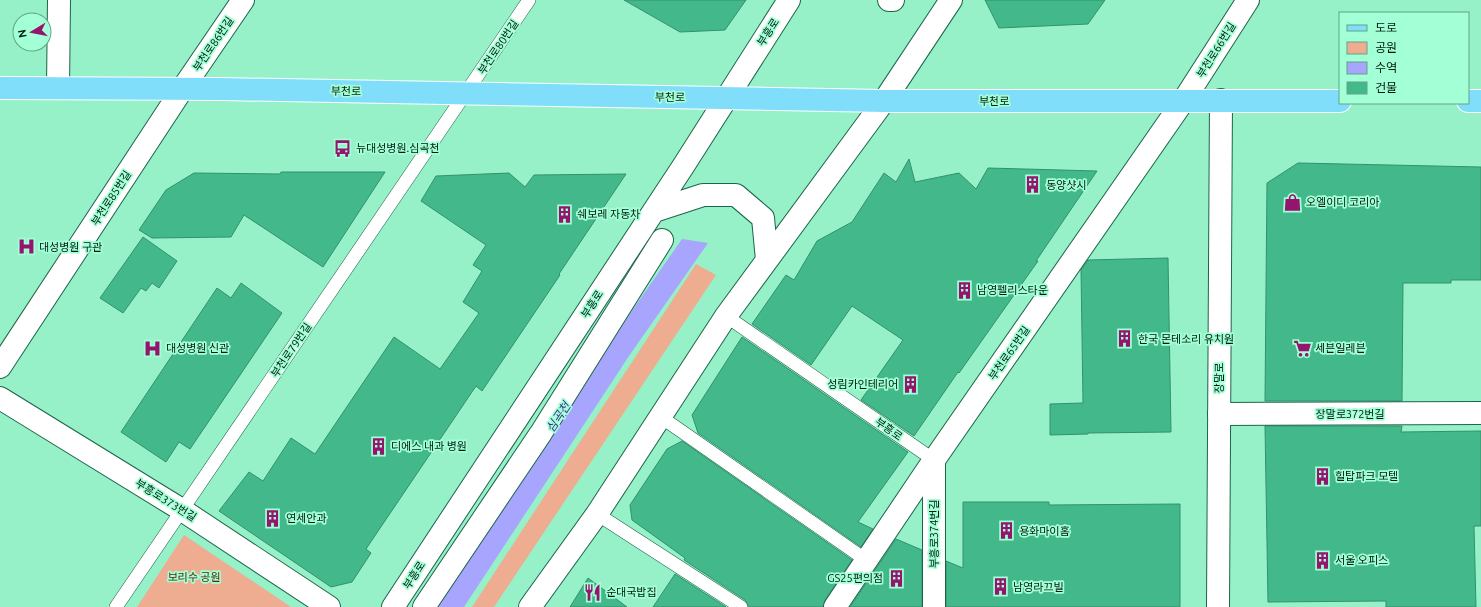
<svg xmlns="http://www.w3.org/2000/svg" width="1481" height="607" font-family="Ubuntu,'Noto Sans KR',sans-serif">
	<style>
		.green { fill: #eeac90 }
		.water { fill: #a7a5fd }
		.building { fill: #43b98b; stroke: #32916c }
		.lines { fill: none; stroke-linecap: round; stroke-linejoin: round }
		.lane-casing { stroke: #1c654a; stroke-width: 14 }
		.street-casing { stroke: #1c654a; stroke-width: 24 }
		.secondary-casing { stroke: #1c654a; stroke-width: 24 }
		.primary-casing { stroke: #fff; stroke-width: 24 }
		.lane { stroke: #fff; stroke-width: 13 }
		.street { stroke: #fff; stroke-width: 22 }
		.secondary { stroke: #fff; stroke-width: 22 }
		.primary { stroke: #81defa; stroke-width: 22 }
		.labels { text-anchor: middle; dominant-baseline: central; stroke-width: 3.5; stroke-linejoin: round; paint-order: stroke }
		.street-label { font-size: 11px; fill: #001b10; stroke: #a3ffd5 }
		.poi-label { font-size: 11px; fill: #001b10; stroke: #a3ffd5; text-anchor: start }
		.park-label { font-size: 11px; fill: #5c2304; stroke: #a3ffd5 }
		.water-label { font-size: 12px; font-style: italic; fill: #3f2e91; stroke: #a3ffd5 }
	</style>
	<rect width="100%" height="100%" fill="#96f1c8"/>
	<path class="green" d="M696,264L716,275L494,607H472Z
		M184,535L291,607H137Z"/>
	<path class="water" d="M682,239L708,243L629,356L464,607H427L572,404L629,315Z"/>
	<path class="building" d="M624,0H746L725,30L680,32Z
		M985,0H1105L1088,24L999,28Z
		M909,159L915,182L959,173L976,189L988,168L1097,171L1036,261H1038L959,373L958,372L914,436L861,400L903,340L852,306L811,365L752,324L786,275L794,280L817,241L852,222L884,173L896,182Z
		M1298,163L1481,167V280H1451V283H1403L1402,401H1265L1267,183Z
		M281,172H385L323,267L244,215L231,237L152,238L139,230L166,190L194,173L280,174Z
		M509,173L525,187L534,175L626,174L559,274L560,275L482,391L476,386L366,549L371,553L352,582L331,587L219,511L249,472L263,481L291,438L315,454L394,337L440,369L479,313L463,302L482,271L473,265L486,245L421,201L436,176Z
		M143,237L177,261L159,288L152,283L146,291L141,288L123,313L100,298Z
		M1168,258L1171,432L1088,433V434L1050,435V404L1083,403L1081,270L1088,260Z
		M241,283L282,313L190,449L179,442L166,462L121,432L217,288L231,298Z
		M742,337L908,452L858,522L873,529L861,547L698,433L692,415Z
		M1265,426H1402L1401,432L1481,431V526H1474L1476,607H1386V601L1268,602Z
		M682,441L852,560L825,600L823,607H749L745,600L684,560L685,558L632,520L630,505L667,449Z
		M963,502H1049V505L1180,504V607H946V561L963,568Z
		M896,539L922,550V607H850Z
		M675,574L726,607H653Z
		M588,578L627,607H570Z"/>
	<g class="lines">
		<defs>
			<path id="lane" d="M726,316L934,460
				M661,417L866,560
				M597,514L741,607
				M116,607L529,0"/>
			<path id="street" d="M58,88L59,0
				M0,367L183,88L243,0
				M0,398L182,510L329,607
				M1219,414L1481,413
				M424,607L541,433L662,240
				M835,607L934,460L1184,100L1248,0
				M934,607V460"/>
			<path id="secondary" d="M889,0H893
				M654,211L703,195H736L763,218L767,260
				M393,607L684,165L789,0
				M530,607L597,514L726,316L884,101L951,0
				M1218,607L1221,100"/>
			<path id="primary" d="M0,88L221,89L884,101H1340
				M1468,101H1481"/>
		</defs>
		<use href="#lane" class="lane-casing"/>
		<use href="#street" class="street-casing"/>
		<use href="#secondary" class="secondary-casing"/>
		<use href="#primary" class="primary-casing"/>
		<use href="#lane" class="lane"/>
		<use href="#street" class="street"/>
		<use href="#secondary" class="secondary"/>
		<use href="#primary" class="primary"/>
	</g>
	<defs>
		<symbol id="bus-bare" viewBox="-9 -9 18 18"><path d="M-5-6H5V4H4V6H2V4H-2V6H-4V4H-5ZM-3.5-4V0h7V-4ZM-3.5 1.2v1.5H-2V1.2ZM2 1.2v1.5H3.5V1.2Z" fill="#94146e" stroke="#a3ffd5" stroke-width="2.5" paint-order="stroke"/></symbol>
		<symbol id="building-bare" viewBox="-9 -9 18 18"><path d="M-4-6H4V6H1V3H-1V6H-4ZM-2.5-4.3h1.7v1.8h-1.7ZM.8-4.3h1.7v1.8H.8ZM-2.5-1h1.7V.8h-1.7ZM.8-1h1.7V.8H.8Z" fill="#94146e" stroke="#a3ffd5" stroke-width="2.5" paint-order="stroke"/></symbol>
		<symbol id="shop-bare" viewBox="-9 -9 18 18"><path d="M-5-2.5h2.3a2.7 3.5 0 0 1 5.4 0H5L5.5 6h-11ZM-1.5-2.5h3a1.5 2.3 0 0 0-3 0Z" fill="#94146e" stroke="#a3ffd5" stroke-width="2.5" paint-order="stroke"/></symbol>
		<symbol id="hospital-bare" viewBox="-9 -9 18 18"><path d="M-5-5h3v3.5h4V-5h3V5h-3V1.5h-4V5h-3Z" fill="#94146e" stroke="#a3ffd5" stroke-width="2.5" paint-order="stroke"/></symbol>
		<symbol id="supermarket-bare" viewBox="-9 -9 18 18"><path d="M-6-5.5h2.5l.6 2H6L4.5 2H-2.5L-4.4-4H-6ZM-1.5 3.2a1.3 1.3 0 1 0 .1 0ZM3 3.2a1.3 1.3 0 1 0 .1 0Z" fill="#94146e" stroke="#a3ffd5" stroke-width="2.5" paint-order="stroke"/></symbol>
		<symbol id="restaurant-bare" viewBox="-9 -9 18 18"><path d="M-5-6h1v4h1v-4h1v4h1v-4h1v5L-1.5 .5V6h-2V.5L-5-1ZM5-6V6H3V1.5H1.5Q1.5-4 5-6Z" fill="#94146e" stroke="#a3ffd5" stroke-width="2.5" paint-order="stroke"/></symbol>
	</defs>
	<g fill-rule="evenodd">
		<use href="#bus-bare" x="330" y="136" width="25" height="25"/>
		<use href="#building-bare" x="1020" y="172" width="25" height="25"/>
		<use href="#shop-bare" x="1280" y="190" width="25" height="25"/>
		<use href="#building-bare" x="552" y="202" width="25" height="25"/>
		<use href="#hospital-bare" x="14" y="234" width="25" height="25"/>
		<use href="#building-bare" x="952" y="278" width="25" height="25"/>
		<use href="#building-bare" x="1112" y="326" width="25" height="25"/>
		<use href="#hospital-bare" x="140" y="336" width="25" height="25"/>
		<use href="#supermarket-bare" x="1290" y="336" width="25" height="25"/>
		<use href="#building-bare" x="898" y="372" width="25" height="25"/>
		<use href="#building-bare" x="366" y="434" width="25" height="25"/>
		<use href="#building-bare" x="1310" y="464" width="25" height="25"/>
		<use href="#building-bare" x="260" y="506" width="25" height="25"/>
		<use href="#building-bare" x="994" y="518" width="25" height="25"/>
		<use href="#building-bare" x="1310" y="548" width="25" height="25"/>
		<use href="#building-bare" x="884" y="566" width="25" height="25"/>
		<use href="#building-bare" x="988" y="574" width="25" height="25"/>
		<use href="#restaurant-bare" x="580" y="580" width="25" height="25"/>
	</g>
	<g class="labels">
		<g class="street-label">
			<text transform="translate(768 32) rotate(-57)">부흥로</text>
			<text transform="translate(213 44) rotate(-56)">부천로86번길</text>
			<text transform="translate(498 47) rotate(-56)">부천로80번길</text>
			<text transform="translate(1216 50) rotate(-58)">부천로66번길</text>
			<text transform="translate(346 91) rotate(1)">부천로</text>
			<text transform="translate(670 97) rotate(1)">부천로</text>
			<text x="994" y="101">부천로</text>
			<text transform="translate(111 198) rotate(-57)">부천로85번길</text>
			<text transform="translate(592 304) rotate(-57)">부흥로</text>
			<text transform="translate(291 350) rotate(-56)">부천로79번길</text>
			<text transform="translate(1009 353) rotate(-55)">부천로65번길</text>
			<text transform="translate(1219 378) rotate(-90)">장말로</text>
			<text x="1350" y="414">장말로372번길</text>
			<text transform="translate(889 429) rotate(35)">부흥로</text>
			<text transform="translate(166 500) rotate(32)">부흥로373번길</text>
			<text transform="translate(934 534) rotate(-90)">부흥로374번길</text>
			<text transform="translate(414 575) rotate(-57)">부흥로</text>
		</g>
		<g class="poi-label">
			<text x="356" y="148">뉴대성병원.심곡천</text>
			<text x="1046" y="185">동양샷시</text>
			<text x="1306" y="202">오엘이디 코리아</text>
			<text x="577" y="214">쉐보레 자동차</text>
			<text x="39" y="247">대성병원 구관</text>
			<text x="977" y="290">남영펠리스타운</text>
			<text x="1138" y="339">한국 몬테소리 유치원</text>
			<text x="166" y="348">대성병원 신관</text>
			<text x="1315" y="348">세븐일레븐</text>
			<text x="898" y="384" text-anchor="end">성림카인테리어</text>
			<text x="391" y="446">디에스 내과 병원</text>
			<text x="1335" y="476">힐탑파크 모텔</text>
			<text x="286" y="518">연세안과</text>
			<text x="1019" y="531">용화마이홈</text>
			<text x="1335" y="560">서울 오피스</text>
			<text x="883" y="578" text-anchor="end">GS25편의점</text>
			<text x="1013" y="587">남영라끄빌</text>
			<text x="606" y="592">순대국밥집</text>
		</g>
		<g class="park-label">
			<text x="194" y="577">보리수 공원</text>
		</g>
		<g class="water-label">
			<text transform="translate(558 417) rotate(-56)">심곡천</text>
		</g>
	</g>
	<rect x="1339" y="12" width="130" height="92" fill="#a3ffd5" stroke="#62a486"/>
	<rect x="1347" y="25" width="20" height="6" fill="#81defa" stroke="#62a486"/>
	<text x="1375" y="32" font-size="12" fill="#001b10">도로</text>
	<rect x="1347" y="42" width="20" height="12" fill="#eeac90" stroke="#62a486"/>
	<text x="1375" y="52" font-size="12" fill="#001b10">공원</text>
	<rect x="1347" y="62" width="20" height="12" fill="#a7a5fd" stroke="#62a486"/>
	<text x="1375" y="72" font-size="12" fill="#001b10">수역</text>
	<rect x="1347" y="82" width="20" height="12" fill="#43b98b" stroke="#62a486"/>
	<text x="1375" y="92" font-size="12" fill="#001b10">건물</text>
	<g transform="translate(32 32) rotate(260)"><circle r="19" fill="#a3ffd5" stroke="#62a486"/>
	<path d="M0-3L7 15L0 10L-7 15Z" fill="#94146e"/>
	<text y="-6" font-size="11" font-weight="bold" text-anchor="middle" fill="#001b10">N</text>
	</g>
</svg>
